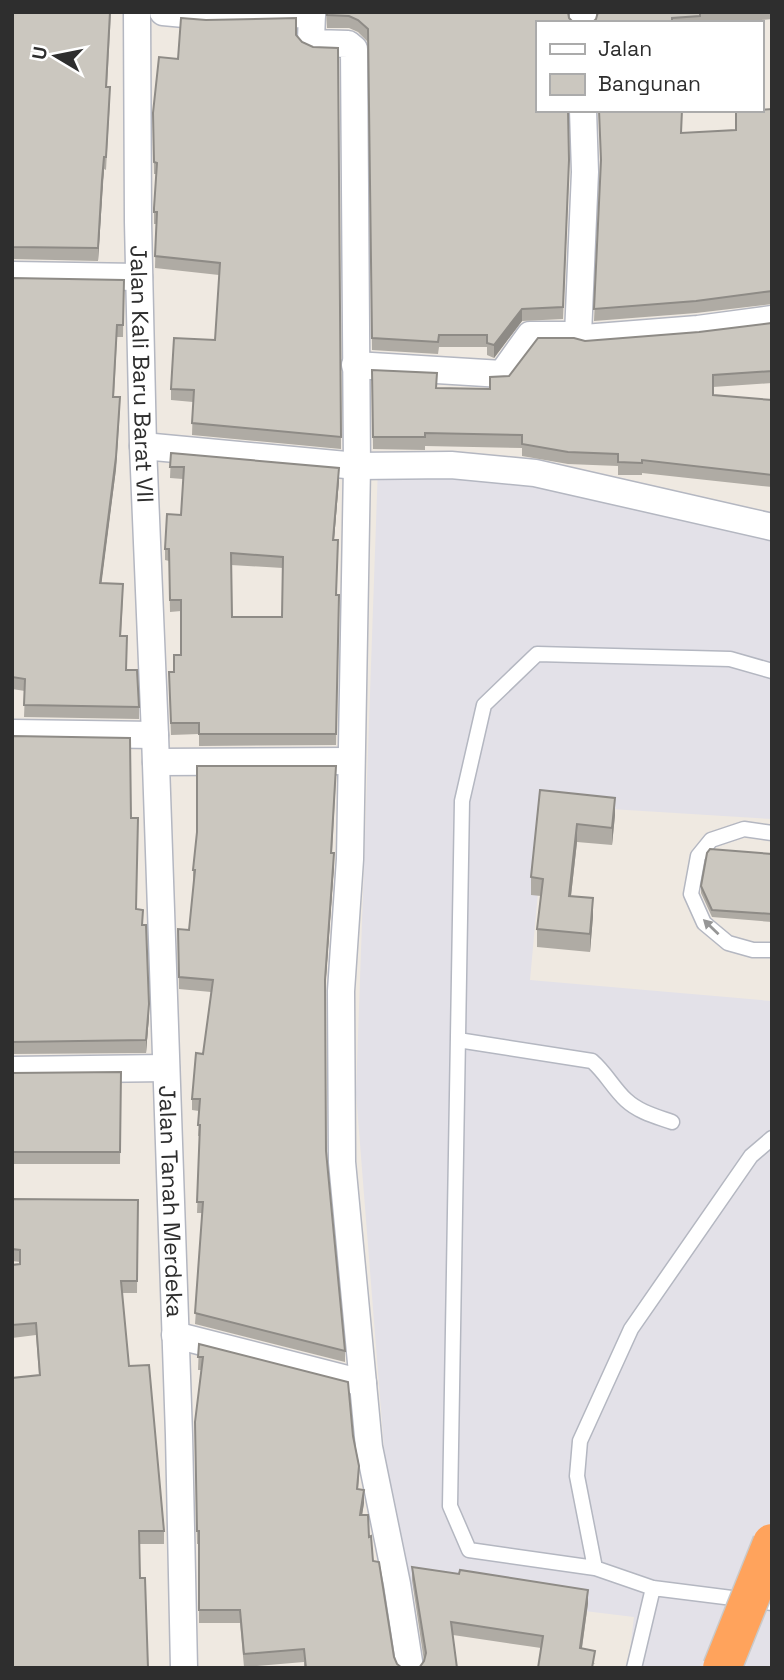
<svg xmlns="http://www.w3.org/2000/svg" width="784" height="1680" font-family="'Space Grotesk',sans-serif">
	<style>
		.industrial { fill: #e3e1e8 }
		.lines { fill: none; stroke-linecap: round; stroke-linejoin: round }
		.lane-casing { stroke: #b4b7c1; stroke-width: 17 }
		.street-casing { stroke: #b4b7c1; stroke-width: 29 }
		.lane { stroke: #fff; stroke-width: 14 }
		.street { stroke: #fff; stroke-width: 26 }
		.highway-bridge-casing { stroke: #c9c9c9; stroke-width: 41; stroke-linecap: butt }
		.highway-bridge { stroke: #ffa35c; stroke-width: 38 }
		.wall { fill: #afaba4; fill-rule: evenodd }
		.shaded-wall { fill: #8e8b86 }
		.building { fill: #cbc7bf; stroke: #8e8b86; stroke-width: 2; fill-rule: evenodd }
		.oneway { fill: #969696 }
		.labels { text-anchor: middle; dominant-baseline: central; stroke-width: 7; stroke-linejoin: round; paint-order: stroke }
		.street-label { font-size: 23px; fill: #2e2e2e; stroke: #fff }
	</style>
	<rect width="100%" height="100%" fill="#efe9e1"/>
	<path class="industrial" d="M378,466L593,479L772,528V819L546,805L530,980L772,1001V1668H628L634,1617L395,1588L356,1093Z"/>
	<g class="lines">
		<defs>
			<path id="lane" d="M772,671L730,659L537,654L484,705L462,801L450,1506L469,1550L595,1568L653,1588L772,1603
				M772,833L744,829L711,840L698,856L691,894L704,923L728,943L753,950H772
				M458,1040L592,1061C606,1073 613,1088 626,1100C639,1112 655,1116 672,1122
				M595,1568L577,1476L580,1441L631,1329L751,1156L772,1138
				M634,1668L653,1588"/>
			<g id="street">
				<path id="s1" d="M137,12L138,222L143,446L155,735L179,1435L184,1668"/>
				<path d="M163,12L206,16L312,14"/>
				<path d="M312,12L311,41L313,43L348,44L354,49L357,466L350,859L341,991L342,1162L369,1447L397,1584L410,1668"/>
				<path d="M583,12V23"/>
				<path d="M12,275L139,277"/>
				<path d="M578,335L585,172L583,110"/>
				<path d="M355,365L502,374L530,335H578L584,338L698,329L772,319"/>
				<path d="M143,446L357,466L451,465L535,473L772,527"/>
				<path d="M12,733L155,735"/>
				<path d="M156,762L351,761"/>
				<path d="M12,1070L166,1068"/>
				<path d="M175,1335L363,1383"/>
			</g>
		</defs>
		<use href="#lane" class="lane-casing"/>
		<use href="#street" class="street-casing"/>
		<use href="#lane" class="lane"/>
		<use href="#street" class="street"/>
		<defs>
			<path id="highway-bridge" d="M722,1668L772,1543"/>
		</defs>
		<use href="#highway-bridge" class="highway-bridge-casing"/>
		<use href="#highway-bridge" class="highway-bridge"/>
	</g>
	<path class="wall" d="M12,12H111L107,87L110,100L106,170L104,169L102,192L98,261L12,259Z
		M326,12H569L568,15L537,23L569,172L563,319L522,321L494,358L487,355V347H439L438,354L372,350L368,42L358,32L349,28H327Z
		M598,12H772V19L727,23H592L596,19Z
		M296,35L341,437V449L192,435L193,402L171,400V389L215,340L219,275L155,268L156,224H154V212L156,174H154L153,113L178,59Z
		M772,109V304L696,313L594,321L601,166L682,133L736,130V112Z
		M12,278L124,280L123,337H117L114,397L120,409L116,469L101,583L123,596L121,636L126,670L139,707V719L24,717L25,691L12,689Z
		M772,323V383L713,387V395L772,400V487L642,473V475H618V466L568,464L522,456V448L425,446V450L373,449L372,370L436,388L490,389L509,376L585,341L699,332Z
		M171,453L339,480L334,540L338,552L336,595H339L336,745L199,746V734L171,735L169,684L181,655V611L170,612L169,561L165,560V549L181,515L183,479L170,478ZM231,565L283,568L282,617H232Z
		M12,736L131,818L136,909L143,925L149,1016L146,1053L12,1054Z
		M336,777L332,853L334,865L325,990L326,1151L345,1351V1362L195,1324L203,1213H197L200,1136H198L199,1111L192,1110V1099L203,1054L211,992L179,989L178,929L189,930L194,881H193V870Z
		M540,790L615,815L612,845L577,842L571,896L593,916L590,952L537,947V929L541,896L531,895V877Z
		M772,854V922L712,917L701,893V886Z
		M121,1072L120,1164H12V1073Z
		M12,1199L138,1200L137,1293H122L129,1366L164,1531V1544H140V1578L148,1668L39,1375L36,1335L12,1338V1265L20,1264V1262L12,1261Z
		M199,1344L353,1436L359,1479L358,1489L364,1503L362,1515L369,1537L373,1561L394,1657L397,1664L402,1668H304V1662L244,1667L240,1623H199V1544H197L195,1422L201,1370H198Z
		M412,1567L588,1603L582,1648L595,1664L541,1648L453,1635L424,1661L412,1580Z"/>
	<path class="shaded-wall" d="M104,157V169L98,261V248Z
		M522,309V321L494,358V345Z
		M120,397L116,469L100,595V583Z
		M339,468V480L333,551V540Z
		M615,798V815L612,845V828Z
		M577,824V842L569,913V896Z
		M334,853V865L325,991V980Z
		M593,898V916L590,952V934Z
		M149,1004V1016L146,1053V1040Z
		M364,1490V1503L360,1528V1515Z
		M588,1590V1603L580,1661V1648Z"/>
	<path class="building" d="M12,12H110L106,87H110L106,157H104L102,180L98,248L12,247Z
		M327,12H568L569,18L574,23H537V110H568L569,160L563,307L522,309L494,345L487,343V335H439L438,342L372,338L368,29L358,20L349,16L327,15Z
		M598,12H703H700V16L672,18V23H592L596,19Z
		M181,18L206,20L296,18V35L302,42L313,47L338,48L341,437L192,423L194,390L171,389L174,338L215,340L220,263L155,256L157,212H154V208L157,163L154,162L153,113L159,57L178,59Z
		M772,109V291L696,301L594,309L601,160L599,110H682L681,133L736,130V112Z
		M12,278L124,280L123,325H117L113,397H120L116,457L100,583L123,584L120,636H127L126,670H137L139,707L24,705L25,679L12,677Z
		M772,323V371L713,375V395L772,400V475L642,460V463L618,462V454L568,452L522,444V435L425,433V437H373L372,370L437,373L436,388L490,389V377L509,376L538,338H574L585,341L699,332Z
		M171,453L339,468L333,540H338L336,595H339L336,734H199V723H171L169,672H174V655H181V600H170L169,549H165L167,514L181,515L184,467H170ZM231,553L283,557L282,617H232Z
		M12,736L130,738L131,818H138L136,909L143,910L142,925H146L149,1004L146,1040L12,1042Z
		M197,766H336L331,853H334L325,980L326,1151L345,1351L195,1313L203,1202H197L200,1125H198L200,1099H192L196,1053L203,1054L213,980L179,977L178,929L189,930L195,870H193L197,832Z
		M540,790L615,798L612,828L577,824L569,896L593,898L590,934L537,929L543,879L531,877Z
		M710,849L772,854V914L712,910L701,886L707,853Z
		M121,1072L120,1152H12V1073Z
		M12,1199L138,1200L137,1281H121L129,1366L149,1365L164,1531H139L140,1578H145L148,1668H12V1378L40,1375L36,1323L12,1325V1265L20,1264V1250L12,1249Z
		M199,1344L348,1382L353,1436L359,1466L357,1489L364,1490L360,1515H368L369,1537L371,1536L373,1561L379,1562L394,1657L397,1664L402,1668H306L304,1649L244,1654L240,1610H199V1531H197L195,1422L203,1357H198Z
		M412,1567L459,1574L460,1570L588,1590L580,1648L595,1651L592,1668H538L543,1636L451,1622L457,1668H419L424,1661L426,1653Z"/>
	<defs><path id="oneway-solid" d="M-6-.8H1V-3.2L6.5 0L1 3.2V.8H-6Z" transform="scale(1.75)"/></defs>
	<use class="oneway" href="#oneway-solid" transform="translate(711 927) rotate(-136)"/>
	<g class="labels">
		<g class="street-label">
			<text stroke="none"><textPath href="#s1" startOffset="362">Jalan Kali Baru Barat VII</textPath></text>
			<text stroke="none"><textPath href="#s1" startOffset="1190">Jalan Tanah Merdeka</textPath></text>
		</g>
	</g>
	<rect width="784" height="1680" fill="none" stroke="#2e2e2e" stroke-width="28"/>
	<rect x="536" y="21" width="228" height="91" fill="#ffffff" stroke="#ababab" stroke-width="2"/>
	<rect x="550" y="44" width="35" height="10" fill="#ffffff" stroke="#ababab" stroke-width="2"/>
	<text x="598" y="56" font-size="21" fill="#2e2e2e">Jalan</text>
	<rect x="550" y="74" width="35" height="21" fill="#cbc7bf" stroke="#ababab" stroke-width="2"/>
	<text x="598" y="91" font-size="21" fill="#2e2e2e">Bangunan</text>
	<g transform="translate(56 56) rotate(280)" stroke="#ffffff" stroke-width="5" paint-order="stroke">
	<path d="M0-5L12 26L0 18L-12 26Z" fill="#2e2e2e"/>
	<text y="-10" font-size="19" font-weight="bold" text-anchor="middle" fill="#2e2e2e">U</text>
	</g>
</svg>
